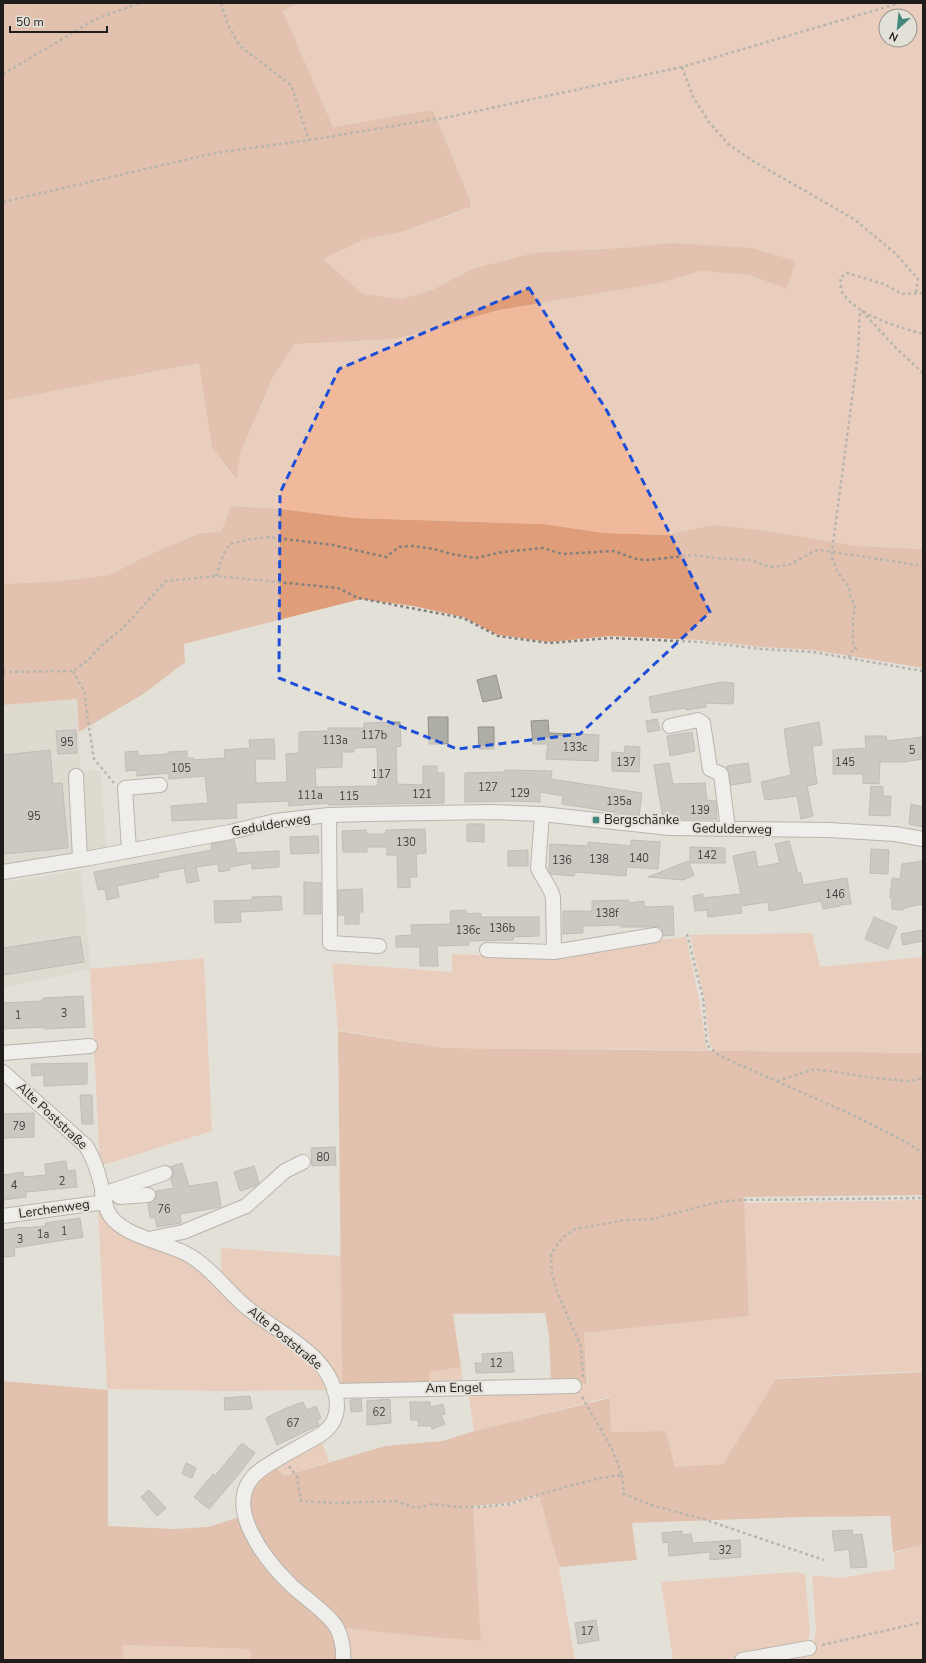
<svg xmlns="http://www.w3.org/2000/svg" width="926" height="1663" font-family="'Nunito Sans',sans-serif">
	<style>
		.built { fill: #d9d3c6 }
		.green { fill: #f0b99b; fill-rule: evenodd }
		.forest { fill: #df9d7a }
		.building { fill: #aeaea6; stroke: #919189; fill-rule: evenodd }
		.lines { fill: none; stroke-linecap: round; stroke-linejoin: round }
		.minor-casing { stroke: #828079; stroke-width: 16 }
		.path { stroke: #83817c; stroke-width: 2.5; stroke-dasharray: 3 3; stroke-linecap: butt }
		.minor { stroke: #fff; stroke-width: 14 }
		.marked { fill: none; stroke: #1d4ed8; stroke-width: 3; stroke-dasharray: 8 5; stroke-linejoin: round }
		.poi-dot { fill: #44887d; stroke: #e3e0d8; stroke-width: 1.5 }
		.labels { text-anchor: middle; dominant-baseline: central; stroke-width: 4; stroke-linejoin: round; paint-order: stroke }
		.number-label { font-size: 11px; fill: #43413e }
		.poi-label { font-size: 13px; fill: #1f1d1b; stroke: #e3e0d8; text-anchor: start }
		.street-label { font-size: 13px; fill: #1f1d1b; stroke: #e3e0d8 }
	</style>
	<rect width="100%" height="100%" fill="#e3e0d8"/>
	<path class="built" d="M77,699L81,770L100,771L107,848L3,868V705Z
		M81,870L91,969L3,988V882Z"/>
	<path class="green" d="M299,3H923V549L857,546L769,531L713,526L667,535L605,533L543,524L353,518L279,509L231,506L221,532L201,533L146,556L110,575L61,581L3,584V401L200,363L212,448L235,479L241,451L274,375L295,344L397,339L499,310L656,284L701,271L749,275L787,289L796,261L633,247L590,249L472,269L434,289L402,299L363,294L323,259L363,240L405,231L471,208L470,200L433,110L333,127L283,11ZM886,16H910V40H886Z
		M812,933L820,967L923,957V1053L715,1051L710,1044L704,998L690,935Z
		M660,937V940L686,937L699,999L707,1050L444,1048L338,1030L332,963L452,972V954L553,958Z
		M204,958L212,1131L100,1166L90,969Z
		M923,1200V1371L777,1378L723,1464L675,1467L666,1431L611,1432L610,1397L474,1431L468,1391L569,1383L588,1384L584,1333L749,1316L744,1203Z
		M98,1210L112,1226L191,1263L271,1333L318,1370L327,1390L221,1391L107,1389Z
		M221,1248L341,1256L342,1388L266,1316L221,1277Z
		M461,1367L463,1384L429,1385V1371Z
		M321,1439L329,1462L284,1476L274,1466Z
		M540,1495L559,1568L575,1660H347L341,1627L481,1641L473,1508L510,1505Z
		M923,1545V1660H758L812,1650L816,1630L812,1575L840,1578L895,1569L894,1553Z
		M794,1572L805,1574L810,1632L808,1642L770,1652L723,1660H673L661,1582Z
		M123,1645L250,1649L251,1660H123Z"/>
	<path class="forest" d="M3,3H299L283,11L333,127L433,110L470,200L471,207L405,231L363,240L323,259L363,294L402,299L434,289L472,269L534,253L633,247L672,243L752,248L796,261L787,289L749,275L701,271L656,284L499,310L397,339L295,344L274,375L241,451L236,479L212,448L199,363L3,401Z
		M231,506L280,509L353,518L543,524L605,533L667,535L713,525L769,531L857,546L923,549V668L813,650L761,647L700,640L610,636L550,642L498,635L463,617L413,606L361,599L184,644L185,662L145,693L79,732L77,699L3,705V584L61,581L110,575L146,556L201,533L221,532Z
		M338,1031L444,1048L923,1053V1195L744,1197L749,1316L584,1333L587,1384L551,1382L549,1335L545,1313L453,1314L461,1367L429,1372V1385L342,1388Z
		M923,1372V1545L893,1552L890,1516L802,1517L632,1523L637,1560L559,1567L539,1494L508,1503L473,1506L481,1641L409,1635L340,1627L293,1582L249,1523L251,1484L274,1466L284,1476L385,1446L443,1441L474,1431L610,1398L611,1432L666,1431L675,1467L723,1464L776,1379Z
		M3,1381L108,1390V1526L175,1529L208,1527L240,1517L324,1619L337,1642L338,1660H251L250,1649L123,1645V1660H3Z"/>
	<path class="building" d="M496,675L502,698L483,702L477,680Z
		M721,682L734,683L733,704L705,703L706,707L686,710V708L652,713L649,697Z
		M428,717H448V744H429Z
		M657,719L660,730L648,732L646,721Z
		M548,720L549,733L599,735L598,761L546,759L548,744H533L531,721Z
		M400,722L401,746L396,747L397,784L423,785V766H437V773H444V803L328,805V803L289,806L288,801L236,803L237,818L172,821L171,806L208,803L205,776L169,779V773L137,776V770L126,771L125,752L138,751V756L168,754V752L187,751V758H193V760L225,758L224,750L250,748L249,740L274,739L275,759H255L256,783L287,782L286,754L299,753V732L328,731V728H364V723ZM377,747L378,786L316,787L315,768L342,767V752H354V748Z
		M819,722L822,745L812,746L817,784L807,786L813,816L801,819L797,796L765,800L761,782L791,775L784,729Z
		M478,727H494V749H479Z
		M76,730L77,753L58,754L56,731Z
		M692,732L695,751L670,756L667,736Z
		M865,736H886L887,741L923,737V759L903,762H880L879,784L863,783V774H833V750L866,748Z
		M625,746L640,747L639,772L612,771V752L624,753Z
		M50,750L53,784L62,783L68,848L3,854V755Z
		M669,763L673,784L705,783L707,800L716,801L717,819H663L654,765Z
		M748,763L751,782L731,785L727,766Z
		M505,770L552,771L551,779L642,793L639,816L562,804L563,796L540,792V802L513,801L465,802V773L505,772Z
		M871,786L883,787V796H891L890,816L869,815Z
		M911,804L923,807V827L909,824Z
		M467,824H484V842L467,841Z
		M425,829L426,853L416,854L417,877H410V887L398,888L397,855H387V847H367V852H343L342,831L366,830V834H386V830Z
		M318,836L319,853L291,854L290,837Z
		M234,840L237,853L279,851V867L252,869V863L230,867V870L219,872L218,864L196,867L199,881L187,883L184,868L158,873L159,877L117,886L119,897L107,900L105,889L98,890L94,872L212,850L211,844Z
		M631,840L660,842L658,869L627,867L626,876L575,872L574,876L551,874L549,871L550,844L588,846V842L631,846Z
		M789,841L798,873H801L803,885L847,878L851,904L840,905V906L823,909L821,901L769,911L768,902L741,906L742,913L708,917L707,910L695,911L693,896L703,894V898L741,894L733,856L755,851L758,867L780,863L775,844Z
		M690,847L725,848V863H690Z
		M871,849L889,850L888,874L870,873Z
		M528,850V866H508V851Z
		M688,861L694,875L683,880L648,877Z
		M923,861V904L904,908V910L892,909V898H890L892,878L900,879L902,864Z
		M304,882L321,883V914H304Z
		M362,889L363,912H359V924H345V915H338V890Z
		M281,896L282,910L240,912L241,922L215,923L214,901L252,900V897Z
		M628,900L629,903L644,901V907L673,906L674,935L663,936L661,927H621V925L583,926V933L563,934V911H592V901Z
		M466,910V914L480,913L481,917H539V936L513,937V940L469,941V945L437,946L438,966H420V947H396V936L412,935L411,925L451,924L450,911Z
		M874,917L897,927L888,949L865,939Z
		M923,930V941L903,945L901,934Z
		M80,936L84,962L3,975V948Z
		M83,996L85,1027L45,1029V1027L3,1029V1003L43,1001V998Z
		M87,1063V1084L44,1086V1075L32,1076L31,1064Z
		M80,1095H92L93,1124H82Z
		M34,1113V1137L3,1138V1114Z
		M335,1147L336,1165L312,1166L311,1148Z
		M66,1161L67,1171L75,1170L77,1187L26,1192V1197L3,1200V1175L23,1172L24,1177L46,1175L45,1164Z
		M182,1163L189,1186L217,1182L221,1207L180,1214L181,1223L157,1227L155,1217L150,1218L148,1204L155,1199L157,1197L156,1191L174,1188L171,1179L173,1171L170,1167Z
		M254,1166L259,1183L255,1186L240,1191L234,1172Z
		M80,1218L83,1237L14,1248L15,1256L3,1257V1230L22,1227V1228L46,1226L45,1223Z
		M512,1352L514,1372L476,1373L475,1363H483L482,1354Z
		M250,1396L252,1409L225,1410L224,1398Z
		M361,1399L362,1411L351,1412L350,1400Z
		M390,1399L391,1423L367,1425V1401Z
		M303,1402L307,1410L316,1406L321,1418L317,1420L319,1425L277,1445L266,1418L284,1409Z
		M410,1402H430V1407L443,1404L445,1414L441,1415L445,1424L432,1429L431,1426H418L419,1420H411Z
		M242,1443L255,1453L239,1474L209,1509L194,1497L213,1474L215,1476Z
		M186,1463L196,1468L192,1478L182,1474Z
		M149,1490L166,1508L157,1516L141,1497Z
		M852,1530L853,1535L862,1534L867,1567L851,1568L849,1549L835,1551L832,1531Z
		M682,1531V1535L691,1534L693,1543L740,1540L741,1557L710,1560V1552L669,1556L668,1542L663,1543L662,1533Z
		M596,1620L599,1640L578,1644L575,1623Z"/>
	<g class="lines">
		<defs>
			<path id="minor" d="M670,726L698,720L703,723L710,769L721,774L728,829
				M76,776L80,859
				M542,814L538,868C542,878 550,886 553,897L554,952
				M329,815L330,943L379,946
				M129,850L125,788L160,785
				M3,872L90,858L230,832L275,821L329,815L368,814L492,812L542,814L669,828L829,830L895,834L923,839
				M487,950L554,952L655,935
				M3,1053L90,1046
				M3,1072L86,1146C98,1165 102,1189 107,1210C119,1238 168,1241 192,1257C213,1270 227,1291 245,1306C278,1334 335,1355 337,1405C337,1418 331,1428 320,1435C302,1446 274,1459 258,1472C219,1504 267,1562 292,1586C305,1598 325,1611 335,1625C341,1634 344,1649 343,1660
				M112,1191L120,1197L148,1195
				M102,1193L112,1191L165,1173
				M3,1216L105,1202
				M153,1238L183,1232L246,1206L285,1171L303,1162
				M334,1391L574,1386
				M742,1660L809,1648"/>
		</defs>
		<use href="#minor" class="minor-casing"/>
		<path class="path" d="M221,3L228,25L240,46L291,85L309,140
			M682,67L693,97L709,122L728,144L753,161L854,219L896,254L918,279L916,292
			M3,74L96,19L139,3
			M3,202L215,153L309,140L449,117L682,67L900,3
			M923,293L902,294L884,284L847,273L840,278C841,283 840,291 844,295C859,316 899,327 923,334
			M862,311L895,347L923,373
			M216,576L223,555L230,544L251,539L269,537L333,545L386,557L399,547L413,546L434,549L451,554L476,558L502,552L543,548L562,554L614,551L636,559L647,560L695,555L713,558L750,560L767,566L774,567L791,564L814,551L821,550L923,566
			M849,658L851,652L856,649L853,645V617L855,610L854,603L850,596L849,587L838,573L832,558V551L858,353L860,309
			M73,671L85,693L87,715L94,759L114,783
			M3,672L73,671L87,661L102,645L123,628L166,581L216,576L338,588L358,598L463,618L498,636L549,643L611,638L700,642L762,649L813,652L923,671
			M687,934L703,998L707,1045L720,1056L857,1117L904,1141L923,1153
			M777,1081L815,1069L881,1079L912,1081L923,1078
			M583,1377L581,1347L557,1292L552,1273L551,1254L562,1238L575,1229L625,1220L653,1219L718,1202L741,1200L923,1198
			M289,1466L297,1477L301,1501L336,1503L395,1501L416,1508L433,1504L456,1507H480L509,1504L561,1488L601,1478L622,1475L612,1449L581,1395
			M622,1475L624,1494L651,1505L703,1519L824,1560
			M822,1645L923,1622"/>
		<use href="#minor" class="minor"/>
	</g>
	<path d="M0 0H926V1663H0ZM529,288L607,411L710,612L580,734L457,749L279,678L280,493L339,369Z" fill="#e3e0d8" fill-opacity=".55" fill-rule="evenodd"/>
	<path class="marked" d="M529,288L607,411L710,612L580,734L457,749L279,678L280,493L339,369Z"/>
	<rect class="poi-dot" x="592" y="816" width="8" height="8" rx="2"/>
	<g class="labels">
		<g class="number-label">
			<text x="374" y="735">117b</text>
			<text x="335" y="740">113a</text>
			<text x="67" y="742">95</text>
			<text x="575" y="747">133c</text>
			<text x="912" y="750">5</text>
			<text x="626" y="762">137</text>
			<text x="845" y="762">145</text>
			<text x="181" y="768">105</text>
			<text x="381" y="774">117</text>
			<text x="488" y="787">127</text>
			<text x="520" y="793">129</text>
			<text x="422" y="794">121</text>
			<text x="310" y="795">111a</text>
			<text x="349" y="796">115</text>
			<text x="619" y="801">135a</text>
			<text x="700" y="810">139</text>
			<text x="34" y="816">95</text>
			<text x="406" y="842">130</text>
			<text x="707" y="855">142</text>
			<text x="639" y="858">140</text>
			<text x="599" y="859">138</text>
			<text x="562" y="860">136</text>
			<text x="835" y="894">146</text>
			<text x="607" y="913">138f</text>
			<text x="502" y="928">136b</text>
			<text x="468" y="930">136c</text>
			<text x="64" y="1013">3</text>
			<text x="18" y="1015">1</text>
			<text x="19" y="1126">79</text>
			<text x="323" y="1157">80</text>
			<text x="62" y="1181">2</text>
			<text x="14" y="1185">4</text>
			<text x="164" y="1209">76</text>
			<text x="64" y="1231">1</text>
			<text x="43" y="1234">1a</text>
			<text x="20" y="1239">3</text>
			<text x="496" y="1363">12</text>
			<text x="379" y="1412">62</text>
			<text x="293" y="1423">67</text>
			<text x="725" y="1550">32</text>
			<text x="587" y="1631">17</text>
		</g>
		<g class="poi-label">
			<text x="604" y="820">Bergschänke</text>
		</g>
		<g class="street-label">
			<text transform="translate(271 825) rotate(-10)">Gedulderweg</text>
			<text transform="translate(732 829) rotate(1)">Gedulderweg</text>
			<text transform="translate(52 1116) rotate(43)">Alte Poststraße</text>
			<text transform="translate(54 1209) rotate(-8)">Lerchenweg</text>
			<text transform="translate(285 1338) rotate(39)">Alte Poststraße</text>
			<text transform="translate(454 1388) rotate(-1)">Am Engel</text>
		</g>
	</g>
	<rect width="926" height="1663" fill="none" stroke="#1f1d1b" stroke-width="8"/>
	<g transform="translate(898 28) rotate(207)"><circle r="19" fill="#e3e0d8" stroke="#95928c"/>
	<path d="M0-3L7 15L0 10L-7 15Z" fill="#44887d"/>
	<text y="-6" font-size="11" font-weight="bold" text-anchor="middle" fill="#1f1d1b">N</text>
	</g>
	<path d="M10 26v6h97v-6" fill="none" stroke="#1f1d1b" stroke-width="2"/>
	<text x="16" y="26" font-size="12" fill="#1f1d1b" stroke="#e3e0d8" stroke-width="3" paint-order="stroke">50 m</text>
</svg>
